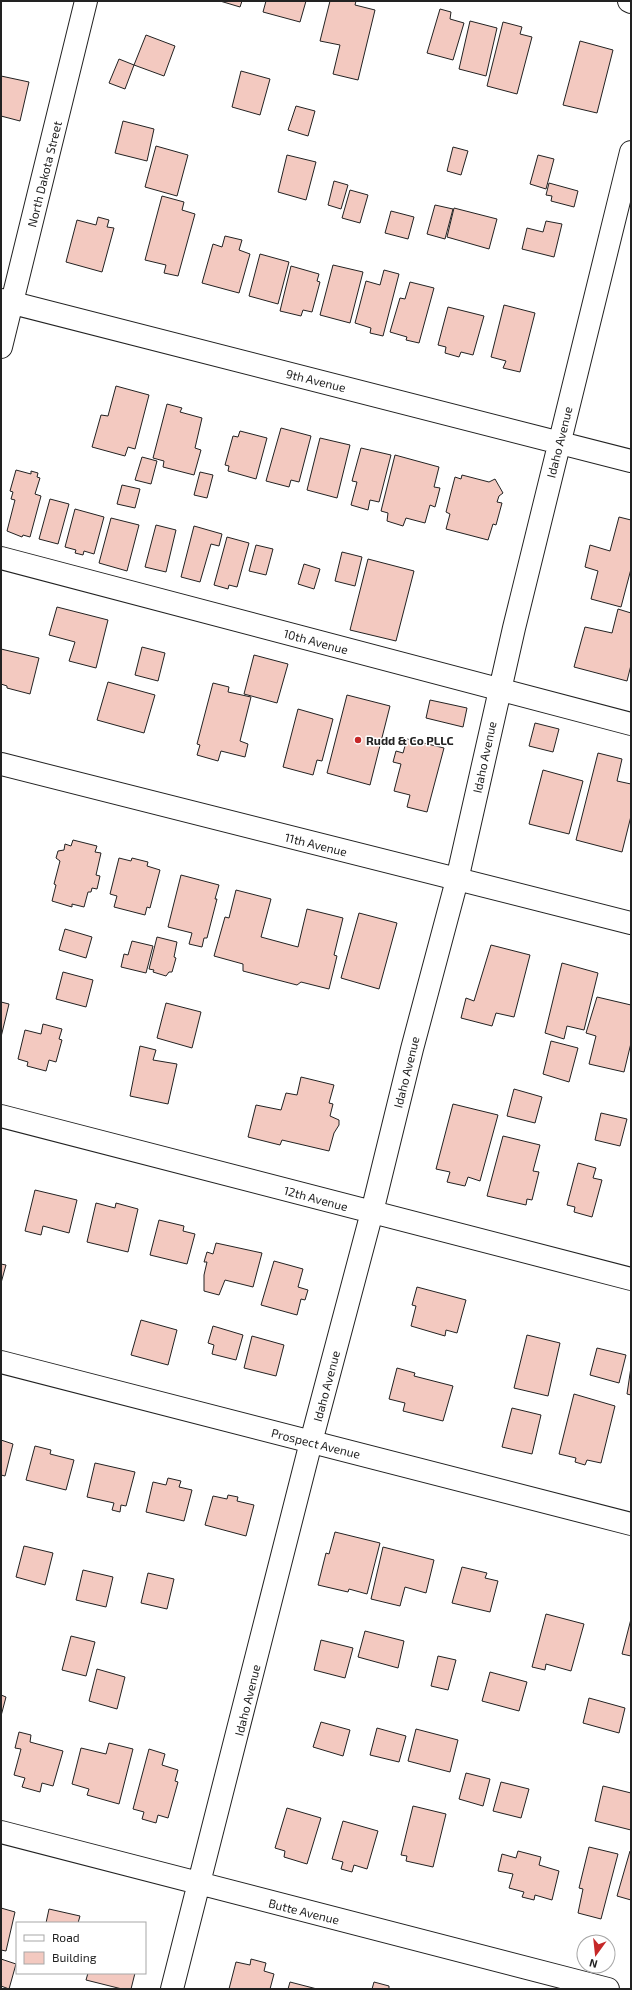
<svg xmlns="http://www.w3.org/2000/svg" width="632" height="1990" font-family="'Exo 2',sans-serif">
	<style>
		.building { fill: #f3c9c0; stroke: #222 }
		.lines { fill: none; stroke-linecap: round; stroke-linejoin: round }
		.minor-casing { stroke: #222; stroke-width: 24 }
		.major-casing { stroke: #222; stroke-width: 24 }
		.minor { stroke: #fff; stroke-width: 22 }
		.major { stroke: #fff; stroke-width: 22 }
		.poi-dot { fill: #c62828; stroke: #fff; stroke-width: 1.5 }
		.labels { text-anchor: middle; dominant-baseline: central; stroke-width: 3; stroke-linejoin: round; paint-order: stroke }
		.street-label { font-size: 12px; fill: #222; stroke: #fff }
		.poi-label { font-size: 12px; font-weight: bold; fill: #222; stroke: #fff; text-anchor: start }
	</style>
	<rect width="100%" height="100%" fill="#fff"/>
	<path class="building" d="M220,1H242L240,7Z
		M266,1H306L300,22L263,12Z
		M330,1H356L355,5L375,10L358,80L333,74L340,45L320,41Z
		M440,9L451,12L450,19L464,23L453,60L427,53Z
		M470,21L497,28L486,76L459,69Z
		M503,22L522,27L520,34L532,37L517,94L487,86Z
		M146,35L175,46L164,76L134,65Z
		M580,41L613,50L597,113L563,105Z
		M119,59L134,65L125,89L109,83Z
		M241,71L270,79L260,115L232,107Z
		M1,76L29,82L20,121L1,116Z
		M296,106L315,111L308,136L288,130Z
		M123,121L154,129L147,161L115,153Z
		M156,146L188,155L177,196L145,187Z
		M453,147L468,151L461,175L447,171Z
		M287,155L316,162L306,200L278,192Z
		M538,155L554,159L546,189L530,184Z
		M334,181L348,185L341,209L328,205Z
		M549,183L578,191L574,207L551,201L552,196L546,195Z
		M350,190L368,195L360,223L342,218Z
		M162,196L184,202L182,210L195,214L178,276L164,273L166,265L145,260Z
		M435,205L453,209L445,239L427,234Z
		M454,208L497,219L489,249L447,237Z
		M391,211L414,217L408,239L385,233Z
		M98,217L109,220L107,227L114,228L102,272L66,262L77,220L96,225Z
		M546,221L562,224L554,257L522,249L527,228L543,232Z
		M225,236L242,240L239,250L250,254L239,293L202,283L213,244L222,247Z
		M260,254L289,262L278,304L249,296Z
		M333,265L363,272L350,323L320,315Z
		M291,266L319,274L317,281L320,282L312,312L303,310L301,316L280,311Z
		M384,270L399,274L383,336L370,333L371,328L355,323L366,281L380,285Z
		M410,282L434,288L419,343L406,340L407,337L390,332L400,298L405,299Z
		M504,305L535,313L520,372L503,368L506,361L491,357Z
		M448,307L484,316L473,355L461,352L459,357L445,353L446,347L438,345Z
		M116,386L149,395L135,449L128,447L125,456L92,447L101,415L108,416Z
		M167,404L182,408L180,412L202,418L195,448L201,450L194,475L163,467L164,461L153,458Z
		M281,428L311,436L299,482L291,480L289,487L266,481Z
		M240,431L267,438L256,479L228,471L229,466L225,465L233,436L238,437Z
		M320,438L350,445L337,498L307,490Z
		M361,448L391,455L379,502L370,500L368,510L351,505L357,482L352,481Z
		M395,455L439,467L434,487L440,488L435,507L430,505L425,523L406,518L403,526L387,521L388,513L381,511Z
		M142,457L157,461L151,484L135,480Z
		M16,470L31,474V471L38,473L37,477L40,478L35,494L41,496L30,537L23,535L22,537L7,531L15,500L11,499L13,492L10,491Z
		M200,472L213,475L207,498L194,495Z
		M462,475L489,482L495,479L503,493L499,496L497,502L502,503L496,525L493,524L488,540L446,529L450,514L446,512L455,477L461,479Z
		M122,485L140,489L135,508L117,504Z
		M50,499L69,504L58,544L39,539Z
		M75,509L104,517L94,554L84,551L83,555L75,553L76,550L65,547Z
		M619,517L631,520V569L621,607L591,599L598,571L585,567L590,545L610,551Z
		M111,518L139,525L127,571L99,563Z
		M156,525L176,530L166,572L145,567Z
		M194,526L222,534L219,546L211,544L200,582L181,577Z
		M227,537L249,543L237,587L229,585L228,589L214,585Z
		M256,545L273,549L266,575L249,571Z
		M342,552L362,557L355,586L335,581Z
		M368,559L414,571L396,641L350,630Z
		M304,564L320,569L314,589L298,584Z
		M57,607L108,620L96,668L69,661L75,642L49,635Z
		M618,609L631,613V665L627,681L574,667L585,627L612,633Z
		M142,647L165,653L158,681L135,675Z
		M1,649L39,658L30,694L7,688V686L1,684Z
		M254,655L288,664L277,703L244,694Z
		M108,682L155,695L144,733L97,720Z
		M213,683L229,687L228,692L251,697L240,741L248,744L245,757L221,751L218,761L197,755L200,745L197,744Z
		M347,695L390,706L370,785L327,773Z
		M430,700L467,708L463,727L426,718Z
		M298,709L333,719L322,761L317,760L313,775L283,767Z
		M535,723L559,729L553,752L529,746Z
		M407,739L444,748L427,812L407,807L410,795L394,791L401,764L393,762L396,751L403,753Z
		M598,753L622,759L617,781L631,784V816L622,852L576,840Z
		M543,770L583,781L569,834L529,824Z
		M73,840L97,846L95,852L101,853L96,875L100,876L97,889L92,888L91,892H88L84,907L72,904V907L52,901L56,885L54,884L60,861L56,858L58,851L64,850L65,844L71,846Z
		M119,858L131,861L132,858L148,862L147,866L160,870L150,908L147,907L145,915L114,907L117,896L110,894Z
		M181,875L219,885L215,899H217L207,938H204L202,947L189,944L192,933L168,927Z
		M236,890L271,899L261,937L298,947L307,909L343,918L334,955L337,956L329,989L301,982L297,985L243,971V964L214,956L225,917L229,918Z
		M359,913L397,923L379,989L341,978Z
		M65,929L92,937L86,958L59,950Z
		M157,937L177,942L174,957L176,958L172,972H169L166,976L153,972L154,970L149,969Z
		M132,941L153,946L146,973L121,967L124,954L128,955Z
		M491,945L530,955L514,1017L496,1013L492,1026L461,1018L466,998L474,1001Z
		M562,963L598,973L584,1030L567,1026L564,1039L545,1033Z
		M63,972L93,980L86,1007L56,999Z
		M597,997L631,1005V1043L624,1072L589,1064L596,1036L586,1033Z
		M1,1002L9,1004L1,1037Z
		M166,1003L201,1012L192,1048L157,1038Z
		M43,1024L62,1029L59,1039L62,1040L56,1062L49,1060L46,1071L27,1066L28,1062L18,1059L25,1030L41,1034Z
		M551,1041L578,1048L569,1082L543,1074Z
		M140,1046L156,1050L153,1060L177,1064L168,1104L130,1096Z
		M301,1077L334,1085L329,1103L333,1104L330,1116L339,1120V1125L334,1133L329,1151L282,1140L280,1145L248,1137L256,1105L281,1110L286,1093L297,1095Z
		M514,1089L542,1097L535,1123L507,1116Z
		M453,1104L498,1115L480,1181L468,1177L465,1186L447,1182L450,1172L436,1169Z
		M601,1113L627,1119L620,1146L595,1140Z
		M503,1136L540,1145L533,1171L539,1172L532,1200L527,1199L526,1205L487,1196Z
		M578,1163L596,1168L593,1178L602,1180L592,1217L574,1212L575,1207L567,1205Z
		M35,1190L77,1200L69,1233L43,1226L41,1235L25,1231Z
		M96,1203L115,1208L116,1203L138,1209L128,1252L87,1242Z
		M159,1220L184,1226L183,1231L195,1234L187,1264L150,1255Z
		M216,1243L262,1253L253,1287L225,1280L219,1295L204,1291V1275L207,1262H204L207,1252L213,1254Z
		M274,1261L303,1269L298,1287L308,1290L305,1300L301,1299L297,1315L261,1305Z
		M1,1264L6,1265L1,1283Z
		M417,1287L466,1300L457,1333L446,1330L445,1336L411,1326L416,1306L412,1305Z
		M141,1320L177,1330L168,1365L131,1355Z
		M213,1326L243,1335L236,1360L212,1354L214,1345L208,1343Z
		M527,1335L560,1343L548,1396L514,1388Z
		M252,1336L284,1345L276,1376L244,1368Z
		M597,1348L626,1355L619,1383L590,1375Z
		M631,1367V1395L627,1394Z
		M397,1368L415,1373L414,1376L453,1386L443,1421L403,1411L405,1403L389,1399Z
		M574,1394L615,1406L601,1463L587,1460L585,1465L575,1462L576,1458L559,1454Z
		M512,1408L541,1415L532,1454L502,1447Z
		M1,1440L13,1444L5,1476L1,1475Z
		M35,1446L51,1450L50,1454L74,1460L66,1490L26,1480Z
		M95,1463L135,1472L126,1506L121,1505L120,1512L112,1510L114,1503L87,1497Z
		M168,1478L181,1481L179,1487L192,1490L184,1521L146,1512L153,1482L166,1485Z
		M228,1495L238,1497L237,1501L254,1505L246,1536L205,1525L213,1496L227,1499Z
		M335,1532L380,1543L367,1594L349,1589L348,1592L318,1585L326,1553L329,1554Z
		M24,1546L53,1553L45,1585L16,1577Z
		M383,1547L434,1560L426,1593L405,1587L400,1606L371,1599Z
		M462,1567L487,1573L485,1578L498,1581L490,1612L452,1603Z
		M83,1570L113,1577L106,1607L76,1600Z
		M148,1573L174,1579L167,1609L141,1603Z
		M546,1614L584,1624L571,1671L546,1664L545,1670L532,1667Z
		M631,1619V1656L622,1654Z
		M365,1631L404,1641L398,1668L358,1657Z
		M71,1636L95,1642L86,1676L62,1670Z
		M321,1640L353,1648L345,1678L314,1670Z
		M438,1656L456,1660L448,1690L431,1686Z
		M97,1669L125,1677L117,1709L89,1701Z
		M490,1672L527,1682L519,1711L482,1701Z
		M1,1695L6,1697L1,1716Z
		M589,1698L625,1708L619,1733L583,1723Z
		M321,1722L350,1730L343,1756L313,1747Z
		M377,1728L406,1736L399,1762L370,1755Z
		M416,1729L458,1740L450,1772L408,1761Z
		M19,1732L31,1735L30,1742L63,1751L53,1786L42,1783L40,1792L22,1787L25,1778L14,1775L21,1749L15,1748Z
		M109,1743L133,1749L119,1804L87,1795L89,1789L72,1784L81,1748L106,1754Z
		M149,1749L165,1754L162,1765L178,1770L175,1781L178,1782L168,1818L158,1815L156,1823L142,1819L144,1812L133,1809Z
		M466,1773L490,1779L483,1806L459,1799Z
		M501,1782L529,1789L521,1818L493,1811Z
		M603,1786L631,1793V1830L595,1821Z
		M413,1806L446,1814L433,1867L406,1861L407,1856L401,1855Z
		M287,1808L321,1818L307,1864L284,1857L285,1851L275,1848Z
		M343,1821L378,1831L367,1869L354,1865L352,1872L341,1869L343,1862L332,1859Z
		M589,1847L618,1854L601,1919L578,1913L583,1889L579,1888Z
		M518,1851L541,1857L539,1865L559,1871L552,1900L535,1895L534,1900L522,1897L524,1892L509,1888L513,1874L498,1871L502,1854L516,1858Z
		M630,1851H631V1900L617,1896Z
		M1,1908L15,1912L6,1951L1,1950Z
		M49,1909L80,1916L78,1923H46Z
		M1,1959L16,1964L9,1989L1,1986Z
		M251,1959L266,1963L264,1971L274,1974L270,1989H229L236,1962L250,1965Z
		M88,1973H135L131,1989H122L86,1980Z
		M290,1982L317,1989H288Z
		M374,1982L389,1986V1989H372Z"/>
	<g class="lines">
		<defs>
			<path id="minor" d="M629,1L631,2
				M1,300L631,461
				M1,347L86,1
				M1,558L631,724
				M1,1116L631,1279
				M1,1362L631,1524
				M1,1832L608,1989
				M172,1989L311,1442L372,1212L412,1049L457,880L514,628L631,152"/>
			<path id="major" d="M1,764L631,923"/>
		</defs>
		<use href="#minor" class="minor-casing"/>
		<use href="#major" class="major-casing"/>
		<use href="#minor" class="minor"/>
		<use href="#major" class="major"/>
	</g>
	<circle class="poi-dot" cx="358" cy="740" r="4"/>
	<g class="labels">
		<g class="street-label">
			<text transform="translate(44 174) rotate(-76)">North Dakota Street</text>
			<text transform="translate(316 380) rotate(14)">9th Avenue</text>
			<text transform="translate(559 442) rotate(-76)">Idaho Avenue</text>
			<text transform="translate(316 641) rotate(15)">10th Avenue</text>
			<text transform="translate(484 757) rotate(-78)">Idaho Avenue</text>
			<text transform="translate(316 844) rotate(14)">11th Avenue</text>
			<text transform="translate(406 1072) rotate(-76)">Idaho Avenue</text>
			<text transform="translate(316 1198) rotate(15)">12th Avenue</text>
			<text transform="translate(326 1386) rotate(-75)">Idaho Avenue</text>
			<text transform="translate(316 1443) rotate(14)">Prospect Avenue</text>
			<text transform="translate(247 1700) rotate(-76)">Idaho Avenue</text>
			<text transform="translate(304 1911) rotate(14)">Butte Avenue</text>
		</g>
		<g class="poi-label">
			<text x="366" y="740">Rudd &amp; Co PLLC</text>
		</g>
	</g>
	<rect width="632" height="1990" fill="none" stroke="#222222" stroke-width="4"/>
	<rect x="16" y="1922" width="130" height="52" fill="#ffffff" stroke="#a7a7a7"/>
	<rect x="24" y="1935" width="20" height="6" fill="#ffffff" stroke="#a7a7a7"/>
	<text x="52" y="1942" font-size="12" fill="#222222">Road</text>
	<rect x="24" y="1952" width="20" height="12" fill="#f3c9c0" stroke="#a7a7a7"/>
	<text x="52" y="1962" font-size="12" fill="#222222">Building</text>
	<g transform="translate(596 1954) rotate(195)"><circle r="19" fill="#ffffff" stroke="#a7a7a7"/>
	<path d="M0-3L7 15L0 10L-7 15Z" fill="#c62828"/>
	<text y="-6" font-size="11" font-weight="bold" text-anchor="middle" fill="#222222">N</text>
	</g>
</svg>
